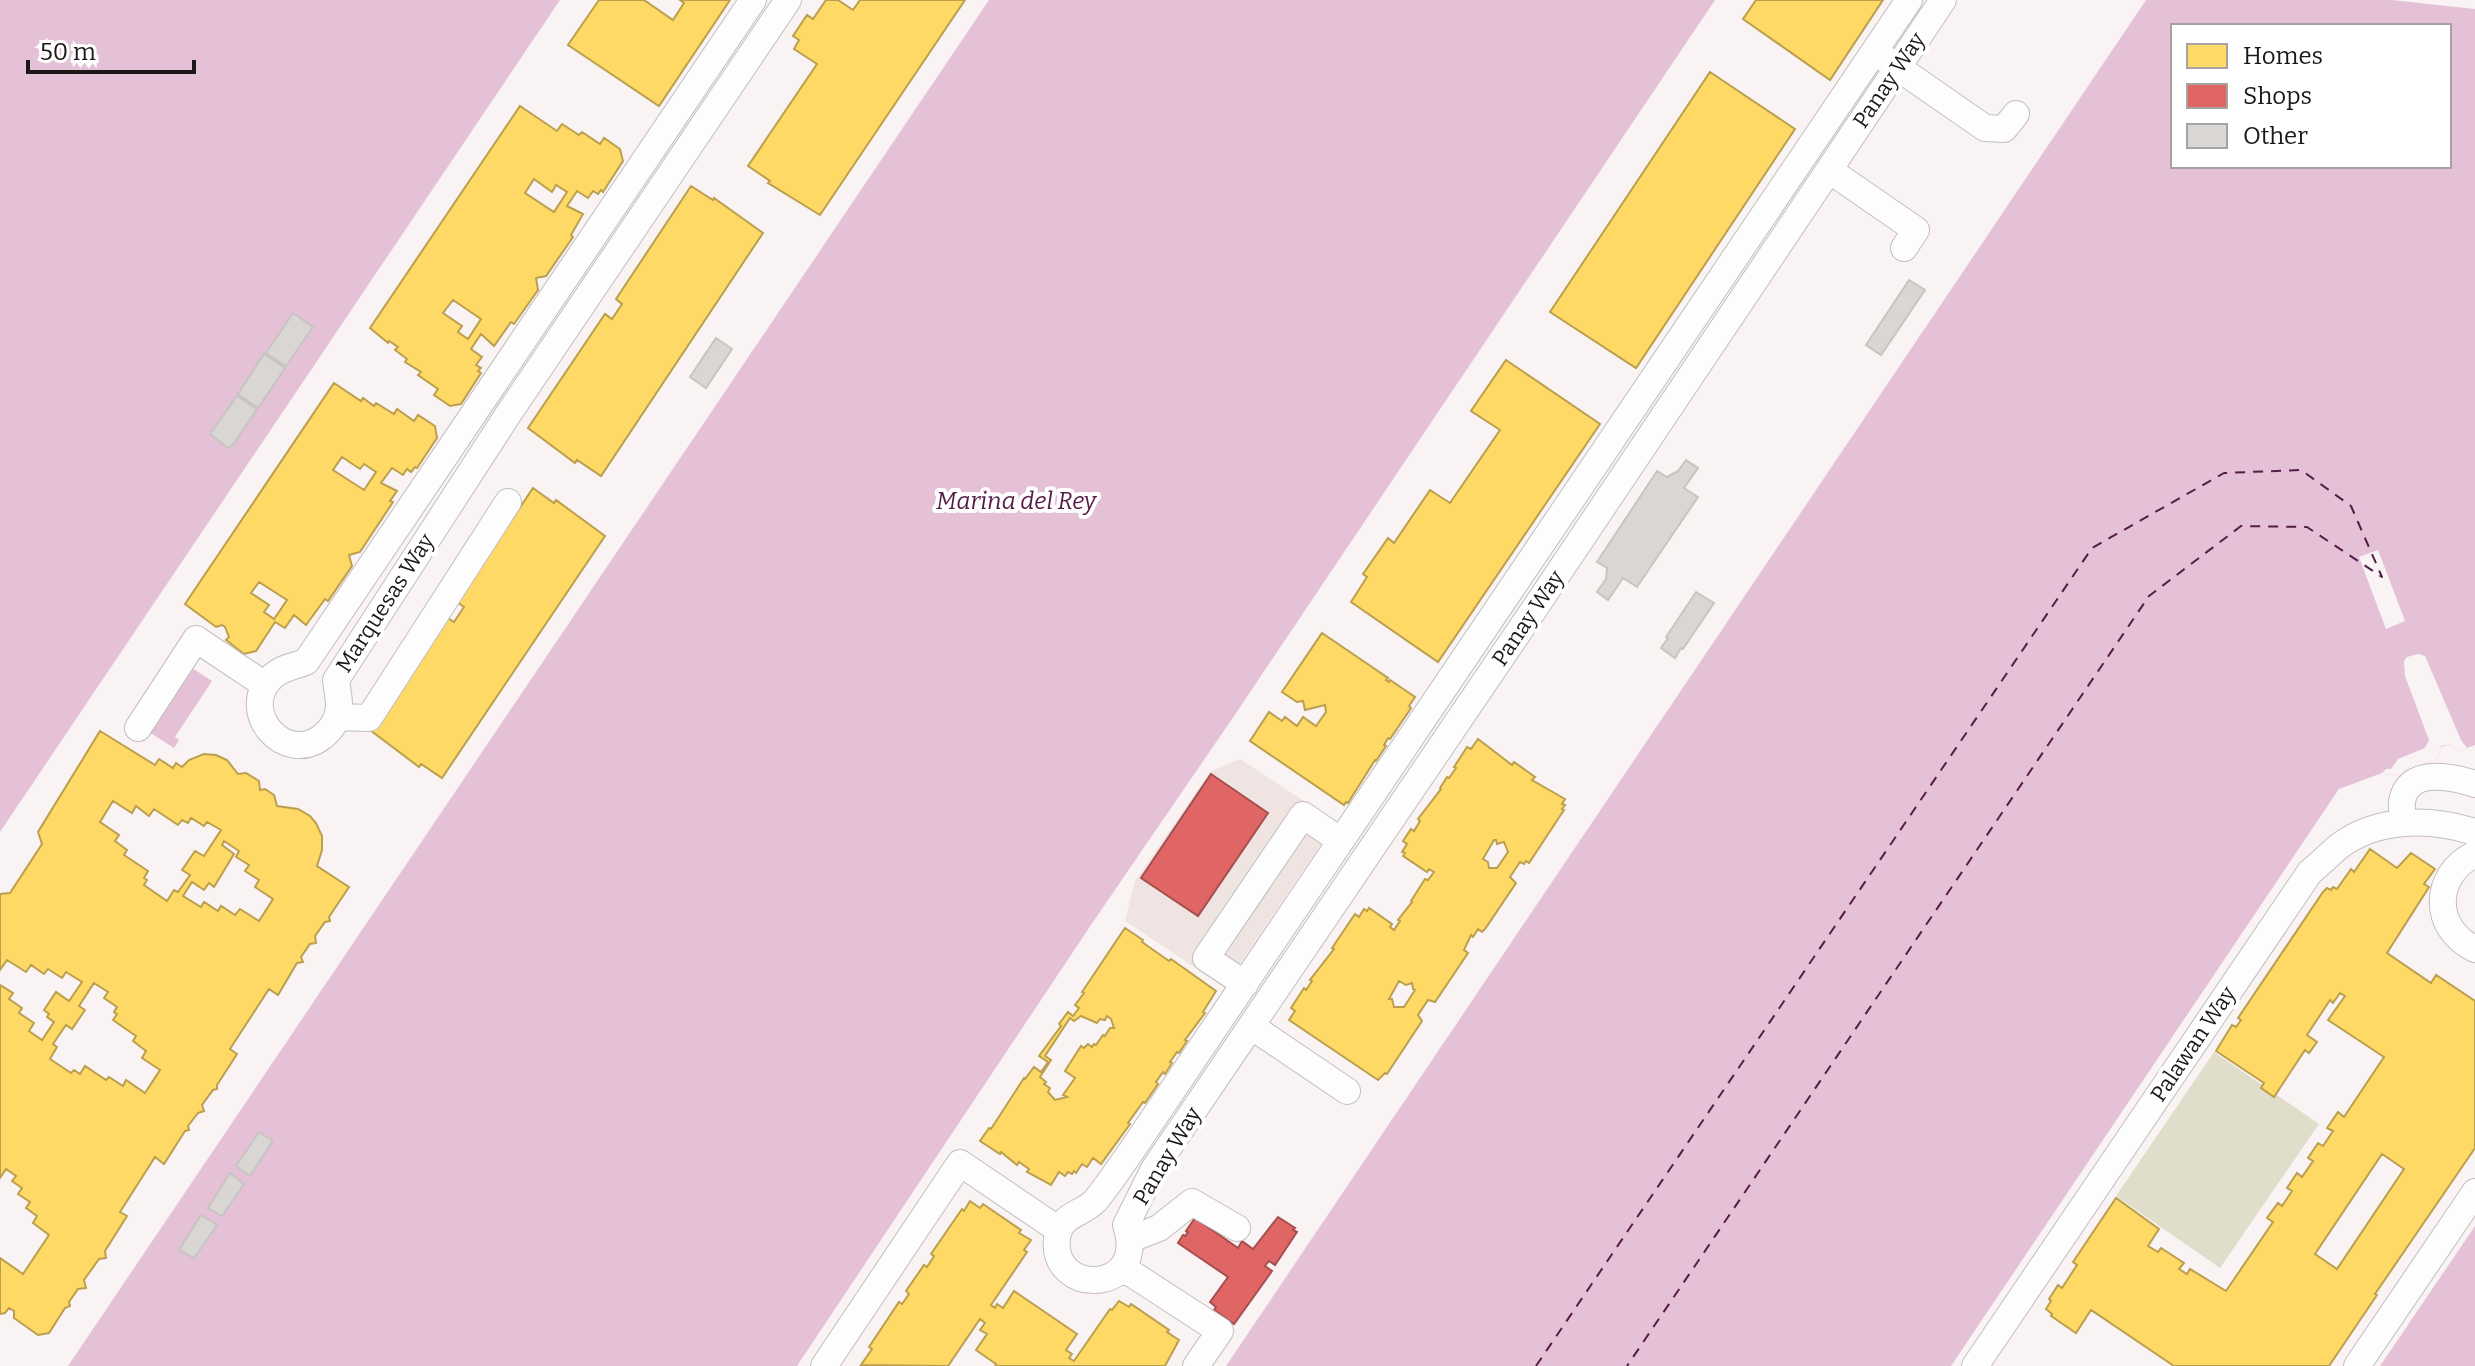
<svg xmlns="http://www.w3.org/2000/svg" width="2475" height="1366" font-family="Bitter,serif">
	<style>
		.built { fill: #efe4e1 }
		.green { fill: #e0ddcb }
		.water { fill: #e4c1d7; fill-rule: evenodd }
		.pier { fill: #f9f4f3 }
		.homes { fill: #ffd966; stroke: #bb9f4e; stroke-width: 2; fill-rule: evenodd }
		.shops { fill: #e06666; stroke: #a54f4e; stroke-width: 2 }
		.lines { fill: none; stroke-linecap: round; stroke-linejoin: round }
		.ferry { stroke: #541c46; stroke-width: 2; stroke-dasharray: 10 8; stroke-linecap: butt }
		.building { fill: #d9d6d4; stroke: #c7c4c2; stroke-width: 2 }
		.minor-casing { stroke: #c1bebd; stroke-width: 28 }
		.minor { stroke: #fefdfd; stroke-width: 26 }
		.labels { text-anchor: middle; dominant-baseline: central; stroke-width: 8; stroke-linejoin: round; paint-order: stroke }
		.street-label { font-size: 22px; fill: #1b1817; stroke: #fff }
		.water-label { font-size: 24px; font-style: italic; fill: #541c46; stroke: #fff }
	</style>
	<rect width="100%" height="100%" fill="#f9f4f3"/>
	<path class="built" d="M1240,759L1336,822L1224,987L1125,921L1135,881L1210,772Z"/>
	<path class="green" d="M2214,1052L2319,1124L2220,1268L2116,1196Z"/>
	<path class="water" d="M0,0H560L0,832Z
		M989,0H1715L1232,719L1093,922L797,1366H68Z
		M2146,0H2392L2475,9V745L2457,752L2451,744L2441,747L2438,759L2403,771L2396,776L2382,773L2339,789L1951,1366H1226ZM2173,26H2449V166H2173Z
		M192,668L212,681L175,737L179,740L174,748L149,732Z
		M2475,1226V1366H2380Z"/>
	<path class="pier" d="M2378,550L2405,621L2386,629L2359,557Z
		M2418,654L2425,656L2461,740L2467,748L2457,752L2451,744L2441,746L2438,759L2403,771L2396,776L2382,773L2386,769H2391L2398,759L2425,748L2429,740L2405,676L2404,661L2407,657Z"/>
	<path class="homes" d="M599,0H644L673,20L684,3L680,0H730L659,106L568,45Z
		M826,0H838L853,10L860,0H965L820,215L768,183L770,181L748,166L817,64L794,49L799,40L793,36L807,15L813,19Z
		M1756,0H1883L1830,80L1743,19Z
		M1710,72L1795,129L1636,368L1550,312Z
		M520,106L557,131L562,124L579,135L582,132L600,144L604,138L620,149L623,161L603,192L601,190L598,194L593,191L588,198L577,191L567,206L583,214L571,235L573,237L546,276L536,278L538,290L514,324L511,322L494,346L481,334L471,349L482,357L476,365L481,368L478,371L481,373L461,404L450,406L434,395L438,389L418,375L421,372L405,362L407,359L395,350L398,347L389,341L388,343L370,328ZM534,179L552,192L556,185L567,192L554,212L525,193ZM453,300L481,319L468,339L458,332L462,326L443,313Z
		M691,186L713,200L714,198L763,233L601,476L577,460L575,463L528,428L605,314L612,319L622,304L616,299Z
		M1506,360L1600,424L1438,662L1351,602L1367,577L1363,574L1388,538L1394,543L1430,490L1450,503L1500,430L1471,411Z
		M334,383L361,401L363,398L374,406L376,403L394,414L397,409L414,421L418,415L435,426L437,438L417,468L415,467L411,472L407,469L403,475L392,468L381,483L397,491L390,501L393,502L360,552L349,555L352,566L328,601L325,599L306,625L294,615L285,628L275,622L256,651L244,654L226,640L229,637L225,627L222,625L216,627L185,604ZM342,457L360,469L364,464L376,472L364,490L333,470ZM259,582L287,600L274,619L264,612L269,605L251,593Z
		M533,488L554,503L556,500L605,536L442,778L421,764L419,767L370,730L446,617L454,622L464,607L457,602Z
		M1322,633L1388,678L1386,680L1389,682L1390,680L1415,697L1409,706L1411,708L1390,739L1388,738L1384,745L1386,746L1376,761L1375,760L1348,803L1346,802L1344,805L1250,741L1269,712L1282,721L1285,717L1297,726L1303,717L1316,726L1326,712L1325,705L1305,710L1303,701L1297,702L1282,692Z
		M100,731L155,765L159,759L173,768L176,763L182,767L189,760L204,754L216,755L227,760L238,774L246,773L259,781L260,790L265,789L274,795L277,806L298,809L310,816L316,823L322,836V850L317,866L349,887L329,917L330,921L325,922L315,936L316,943L310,944L301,957L303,962L297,963L278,995L269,989L230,1049L237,1054L217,1085V1089L213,1090L202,1105L204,1111L198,1113L188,1126L189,1130L185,1131L164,1164L155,1157L120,1212L127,1216L105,1251L106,1258L99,1259L84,1280L86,1288L78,1289L69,1302L70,1306L65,1308L49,1333L38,1335L14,1318V1311L9,1308L5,1313L0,1314V1258L23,1274L49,1235L33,1223L37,1216L26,1208L30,1202L18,1194L22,1188L12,1181L16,1176L6,1169L0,1178V985L13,993L9,999L22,1008L19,1013L34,1023L29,1031L42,1040L54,1022L47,1017L49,1014L44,1010L56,992L69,1001L82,982L66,972L62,978L48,969L44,974L31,965L26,972L7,960L0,970V894L10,893L42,844L38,832ZM113,801L132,813L136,806L149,816L154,809L178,825L182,820L188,823L191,818L204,826L207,822L221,830L204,856L195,851L182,870L190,875L178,892L174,890L167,901L144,885L147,880L144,878L148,871L124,855L127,850L115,841L119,835L100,822ZM224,841L239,851L236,857L249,865L245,871L259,880L255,887L273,899L259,921L240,909L235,915L221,906L218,911L204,902L201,907L183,896L192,882L204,890L209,883L214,887L234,854L222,845ZM94,983L108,992L104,998L117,1007L114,1012L117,1014L113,1020L136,1036L133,1041L146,1051L142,1058L160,1070L145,1093L126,1080L123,1086L109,1077L106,1080L85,1066L80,1074L74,1070L71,1073L50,1059L57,1047L53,1044L66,1025L72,1029L85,1010L79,1006Z
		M1478,739L1512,765L1514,762L1535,777L1532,780L1565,799L1562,804L1565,805L1562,809L1564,810L1529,863L1526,861L1524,864L1520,862L1510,877L1516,883L1485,929L1482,932L1478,929L1473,937L1471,935L1464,950L1468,953L1435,1002L1428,1000L1418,1015L1422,1021L1387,1074L1385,1073L1378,1080L1289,1020L1295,1011L1291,1008L1304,988L1306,990L1312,981L1310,980L1334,949L1332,948L1355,914L1359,917L1364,909L1367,911L1369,908L1392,924L1390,927L1394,930L1400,921L1398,920L1412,902L1411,901L1425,879L1428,880L1434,872L1429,869L1427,872L1403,856L1405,853L1402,852L1407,844L1403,841L1411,829L1414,831L1420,821L1418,819L1441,789L1440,788L1447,777L1449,778L1456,768L1454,767L1467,747L1471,749ZM1494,840H1496L1497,844L1504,842L1508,852L1497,868H1489L1488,862L1483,859ZM1399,981L1406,985L1412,983L1413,989L1415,990L1404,1007H1394L1392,999H1389Z
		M2370,849L2397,868L2411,853L2435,869L2424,884L2429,887L2387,953L2431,983L2436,975L2475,1001V1148L2375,1294L2377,1295L2329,1366H2174L2091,1310L2076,1333L2051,1316L2052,1314L2046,1309L2051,1301L2049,1299L2058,1285L2062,1288L2077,1265L2073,1262L2116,1198L2159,1229L2148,1246L2158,1252L2161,1248L2184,1263L2179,1269L2187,1274L2190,1269L2226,1291L2273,1222L2267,1218L2278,1203L2282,1206L2292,1191L2287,1188L2297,1173L2302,1177L2313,1161L2308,1158L2318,1143L2323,1146L2333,1131L2327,1128L2338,1112L2344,1117L2384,1057L2328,1020L2345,996L2340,993L2333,1003L2330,1000L2307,1035L2317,1042L2309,1053L2305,1050L2274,1097L2261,1088L2264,1083L2216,1051L2232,1025L2236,1027L2241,1020L2238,1018L2323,892L2327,888L2331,890L2333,887L2337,889L2351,869L2354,872ZM2382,1154L2404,1169L2337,1269L2315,1254Z
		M1125,928L1143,940L1142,942L1169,961L1171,959L1216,991L1203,1012L1205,1013L1185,1040L1187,1041L1179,1053L1177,1052L1170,1062L1172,1063L1165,1074L1163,1072L1156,1082L1158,1084L1145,1103L1143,1102L1128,1123L1130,1124L1101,1164L1093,1158L1087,1167L1082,1164L1076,1173L1074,1171L1072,1174L1068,1172L1065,1176L1059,1172L1051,1185L1027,1172L1029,1169L1019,1162L1017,1165L1001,1152L1000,1154L980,1141L989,1128L991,1129L1024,1078L1025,1079L1034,1067L1041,1072L1048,1062L1039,1056L1061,1026L1059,1024L1068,1012L1073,1016L1079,1008L1075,1005L1084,993L1082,992ZM1081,1016L1097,1023L1100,1019L1105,1020L1107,1016L1111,1019L1114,1028H1110L1105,1036L1103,1035L1096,1045L1094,1044L1092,1047L1088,1044L1084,1048L1081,1046L1065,1071L1075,1078L1063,1095L1067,1097L1055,1100L1048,1092L1050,1088L1044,1084L1046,1082L1040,1077L1051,1060L1045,1056L1070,1018L1074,1021Z
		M970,1201L980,1208L983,1204L1021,1230L1019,1233L1031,1240L1024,1250L1027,1252L991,1305L995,1308L997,1304L1003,1308L1014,1291L1077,1334L1066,1350L1072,1354L1069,1358L1074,1361L1110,1309L1112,1310L1119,1301L1129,1307L1131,1304L1169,1330L1167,1332L1179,1340L1165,1366H995L996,1364L976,1350L987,1334L980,1330L985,1323L980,1319L948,1366L861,1365L872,1349L869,1347L899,1302L902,1304L909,1294L906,1291L924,1265L927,1267L934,1256L931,1254L962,1209L964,1211Z"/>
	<path class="shops" d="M1211,774L1268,813L1198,916L1141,878Z
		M1278,1217L1295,1228L1293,1230L1297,1232L1275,1265L1269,1261L1265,1266L1272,1271L1234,1324L1214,1310L1216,1307L1210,1302L1228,1277L1178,1243L1183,1235L1185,1236L1188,1232L1186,1231L1195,1218L1238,1248L1242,1241L1253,1249Z"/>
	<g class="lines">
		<path class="ferry" d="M1536,1366L2092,548L2224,473L2301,470L2351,506L2382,577L2307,527L2241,526L2149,596L1627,1366"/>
	</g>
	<path class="building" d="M1909,280L1925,290L1881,355L1866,345Z
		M293,313L313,327L286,366L266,353Z
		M716,338L732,349L706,388L690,377Z
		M264,354L285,368L258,408L238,394Z
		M237,396L257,409L233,445L228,448L210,434Z
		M1686,460L1698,468L1684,488L1698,497L1637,587L1623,578L1608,600L1597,592L1606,579L1607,568L1597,562L1657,471L1667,477L1678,471Z
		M1696,592L1714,603L1683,649L1681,648L1675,658L1661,648L1668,638L1666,637Z
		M259,1132L273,1141L250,1176L236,1166Z
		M230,1173L244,1184L222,1216L208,1208Z
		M201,1215L217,1225L194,1258L179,1250Z"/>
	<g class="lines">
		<defs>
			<path id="minor" d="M753,0L306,662C294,666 281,668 272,677C237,710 284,766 322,737C332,729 339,718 339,705C339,697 337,688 336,680L509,413L788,0
				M1909,0L1128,1156C1117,1171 1107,1187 1095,1201C1083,1214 1060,1214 1057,1238C1050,1297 1149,1295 1126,1225L1154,1169L1541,599L1943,0
				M1884,58L1985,128L2004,129L2016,114
				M1829,170L1916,230L1904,248
				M337,717L369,718L508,502
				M138,728L196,639L265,685
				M2404,822C2403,817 2401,808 2402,802C2407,767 2452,776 2475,784
				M2475,854C2432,875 2432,929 2475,949
				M1245,984L1206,958L1303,815L1341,841
				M1251,1026L1347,1091
				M1131,1239L1159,1228L1192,1202L1237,1228
				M1123,1268L1220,1331L1196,1366
				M824,1366L960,1163L1059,1230
				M1975,1366L2310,872C2320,864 2329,855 2338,847C2377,817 2430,818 2475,832
				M2357,1366L2475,1192"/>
		</defs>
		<use href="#minor" class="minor-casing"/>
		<use href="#minor" class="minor"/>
	</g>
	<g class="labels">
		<g class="street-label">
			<text transform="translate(1889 80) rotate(-56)">Panay Way</text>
			<text transform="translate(385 603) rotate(-57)">Marquesas Way</text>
			<text transform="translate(1528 618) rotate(-56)">Panay Way</text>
			<text transform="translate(2193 1044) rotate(-56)">Palawan Way</text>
			<text transform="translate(1167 1156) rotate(-59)">Panay Way</text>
		</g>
		<g class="water-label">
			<text x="1016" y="501">Marina del Rey</text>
		</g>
	</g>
	<rect x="2171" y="24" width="280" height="144" fill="#ffffff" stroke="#a4a3a2" stroke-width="2"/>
	<rect x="2187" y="44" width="40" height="24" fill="#ffd966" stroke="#a4a3a2" stroke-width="2"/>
	<text x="2243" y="64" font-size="24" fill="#1b1817">Homes</text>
	<rect x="2187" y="84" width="40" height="24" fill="#e06666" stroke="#a4a3a2" stroke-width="2"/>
	<text x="2243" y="104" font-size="24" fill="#1b1817">Shops</text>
	<rect x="2187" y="124" width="40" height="24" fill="#d9d6d4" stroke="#a4a3a2" stroke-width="2"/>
	<text x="2243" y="144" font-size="24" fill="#1b1817">Other</text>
	<path d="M28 60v12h166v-12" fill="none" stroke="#1b1817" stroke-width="4"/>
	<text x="40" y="60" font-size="24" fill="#1b1817" stroke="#ffffff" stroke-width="6" paint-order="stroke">50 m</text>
</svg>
